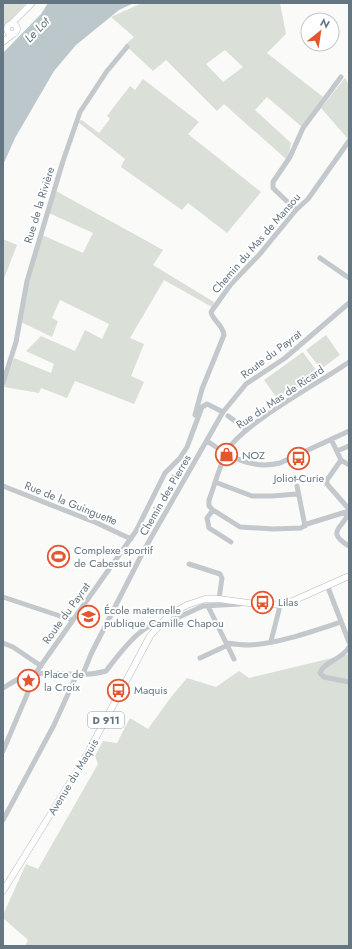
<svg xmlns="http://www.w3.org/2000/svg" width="352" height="949" font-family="Jost,sans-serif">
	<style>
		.green { fill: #dadfd7; fill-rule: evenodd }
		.water { fill: #bbc7cb }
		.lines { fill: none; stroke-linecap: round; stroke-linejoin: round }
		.major-casing { stroke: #b5babe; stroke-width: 7 }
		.minor { stroke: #c3c8cc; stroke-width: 5 }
		.major { stroke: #fff; stroke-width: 6 }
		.labels { text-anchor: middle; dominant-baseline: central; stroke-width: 4; stroke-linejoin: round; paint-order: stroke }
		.shield { fill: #fff; stroke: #939fa8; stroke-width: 1 }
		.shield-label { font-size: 10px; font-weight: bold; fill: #657683 }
		.street-label { font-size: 11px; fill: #657683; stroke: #fff }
		.poi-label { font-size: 11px; fill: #657683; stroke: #fff; text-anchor: start }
		.water-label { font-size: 12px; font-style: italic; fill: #60757c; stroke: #fff }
	</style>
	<rect width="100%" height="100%" fill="#fafaf8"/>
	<path class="green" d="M3,3H26L3,28Z
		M142,3H280L286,34L267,53L323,97L302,127L267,97L255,110L291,143L289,154L286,159L224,104L217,111L166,60L153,71L125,45L134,37L111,17ZM225,50L243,67L223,82L206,64Z
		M345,78L349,85L348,139L321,108Z
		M143,79L199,122L188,134L261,192L227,233L188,203L182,210L121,167L125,159L78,122L81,120L83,121L99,133L110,119L107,116L130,86L135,90Z
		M56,191L163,250L153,265L214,302L212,307L164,280L130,338L144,344L131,376L144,382L134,404L75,381L67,398L41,388L39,393L4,387L14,358L51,373L54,364L26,351L41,336L75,351L85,330L102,339L109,324L60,300L52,318L58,321L52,337L21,322L29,279L42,235L83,253L93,233L49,213Z
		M3,239L17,245L3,281Z
		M326,335L340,355L321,369L306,350Z
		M303,352L318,373L279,401L264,380Z
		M349,654V946H25L28,940L3,918V915L26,864L38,869L98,764L95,756L103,741L117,743L130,718L148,729L171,697L187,678L216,687L239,671L249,678Z"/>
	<path class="water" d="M48,3H134L119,10L76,45L54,71L15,138L3,165V53L41,14Z"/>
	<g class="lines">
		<defs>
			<path id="major" d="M11,24L32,3
				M7 29a5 5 0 1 1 10 0a5 5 0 1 1-10 0Z
				M3,42L14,33
				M3,891L84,760L150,636L169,615L187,605L205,599H219L263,605L282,604L295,600L349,576"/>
		</defs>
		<use href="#major" class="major-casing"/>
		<path class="minor" d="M296,210L273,188V182L290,157L303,128L341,77
			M320,258L349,278
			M349,362C321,382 238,426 226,453C219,468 215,484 209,500V506L213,510L240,527L273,529L301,528L307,524L349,511
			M3,383L16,342L27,281L63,161L80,112L107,71L127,47
			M195,415L202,389L224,335C223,325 213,321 211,312L231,284L259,255L296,210L308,199L349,141
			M228,416L247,430
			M331,439L341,460L349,465
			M207,441C230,457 252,470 280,463L349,431
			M337,451L349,446
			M341,460L327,480V484L348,508C350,527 321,529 349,546
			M215,482L252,496H272L297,494
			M3,486L97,523L131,539
			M297,486L305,526
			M213,510L207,518L209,528L231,542
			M189,564L220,574L222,578L219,599
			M327,585L349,642
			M3,597L72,620
			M208,606L234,659
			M162,622L166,623L203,606L240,604
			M271,641L279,610V605
			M3,643L13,647L41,666
			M227,643C234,644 242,645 249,645C277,644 314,631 341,622
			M349,647C343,659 323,662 320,673L324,677L349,682
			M200,658L228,645
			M83,674L91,654L144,550L223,412L246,384L285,358L349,303
			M3,688C13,682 23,675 34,674C58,671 83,678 106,671C116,658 141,623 159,624
			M3,751L37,671L136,531L165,473L180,458L187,447L202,407L207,404L223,412
			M3,820L54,725L77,674"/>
		<use href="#major" class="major"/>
	</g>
	<defs>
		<symbol id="shop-ring" viewBox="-11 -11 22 22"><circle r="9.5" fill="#fff" stroke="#e4572e" stroke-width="1.5"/><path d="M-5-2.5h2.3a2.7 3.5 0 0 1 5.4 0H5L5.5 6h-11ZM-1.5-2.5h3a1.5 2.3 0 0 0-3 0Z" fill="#e4572e"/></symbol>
		<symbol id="bus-ring" viewBox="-11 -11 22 22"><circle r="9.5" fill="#fff" stroke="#e4572e" stroke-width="1.5"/><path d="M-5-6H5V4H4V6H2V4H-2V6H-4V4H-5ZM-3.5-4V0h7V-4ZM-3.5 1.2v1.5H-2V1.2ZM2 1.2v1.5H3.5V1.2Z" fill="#e4572e"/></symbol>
		<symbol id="stadium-ring" viewBox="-11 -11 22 22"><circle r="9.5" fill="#fff" stroke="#e4572e" stroke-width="1.5"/><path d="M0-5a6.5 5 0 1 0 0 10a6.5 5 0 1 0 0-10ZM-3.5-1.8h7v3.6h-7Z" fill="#e4572e"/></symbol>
		<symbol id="school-ring" viewBox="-11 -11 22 22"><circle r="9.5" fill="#fff" stroke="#e4572e" stroke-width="1.5"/><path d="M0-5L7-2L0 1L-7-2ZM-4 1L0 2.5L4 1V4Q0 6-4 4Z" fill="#e4572e"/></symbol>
		<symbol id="sight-ring" viewBox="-11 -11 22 22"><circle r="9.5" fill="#fff" stroke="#e4572e" stroke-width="1.5"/><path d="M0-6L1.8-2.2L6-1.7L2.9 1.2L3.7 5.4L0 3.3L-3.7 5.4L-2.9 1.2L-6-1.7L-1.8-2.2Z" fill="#e4572e"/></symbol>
	</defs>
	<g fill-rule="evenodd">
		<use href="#shop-ring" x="214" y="442" width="25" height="25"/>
		<use href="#bus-ring" x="286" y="446" width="25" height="25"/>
		<use href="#stadium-ring" x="46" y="544" width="25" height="25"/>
		<use href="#bus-ring" x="250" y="590" width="25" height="25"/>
		<use href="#school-ring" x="76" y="604" width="25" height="25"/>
		<use href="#sight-ring" x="16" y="668" width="25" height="25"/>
		<use href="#bus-ring" x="106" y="678" width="25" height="25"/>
	</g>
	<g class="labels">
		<rect class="shield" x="88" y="712" width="36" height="16" rx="3"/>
		<g class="shield-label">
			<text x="106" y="720">D 911</text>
		</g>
		<g class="street-label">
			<text transform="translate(39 205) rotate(-73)">Rue de la Rivière</text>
			<text transform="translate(256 243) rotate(-49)">Chemin du Mas de Mansou</text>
			<text transform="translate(271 354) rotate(-37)">Route du Payrat</text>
			<text transform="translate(280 397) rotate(-34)">Rue du Mas de Ricard</text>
			<text transform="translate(165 495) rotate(-60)">Chemin des Pierres</text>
			<text transform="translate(71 503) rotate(22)">Rue de la Guinguette</text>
			<text transform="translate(66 613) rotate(-54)">Route du Payrat</text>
			<text transform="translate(73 777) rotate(-59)">Avenue du Maquis</text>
		</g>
		<g class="poi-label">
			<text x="242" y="455">NOZ</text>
			<text x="299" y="478" text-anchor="middle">Joliot-Curie</text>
			<text x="74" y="550">Complexe sportif<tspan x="74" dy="13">de Cabessut</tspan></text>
			<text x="278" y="602">Lilas</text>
			<text x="104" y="610">École maternelle<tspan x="104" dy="13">publique Camille Chapou</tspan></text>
			<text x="44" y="674">Place de<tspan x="44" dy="13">la Croix</tspan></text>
			<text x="134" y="690">Maquis</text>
		</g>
		<g class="water-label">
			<text transform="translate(37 30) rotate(-46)">Le Lot</text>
		</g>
	</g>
	<rect width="352" height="949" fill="none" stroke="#657683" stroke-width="8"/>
	<g transform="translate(320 32) rotate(30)"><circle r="19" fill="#ffffff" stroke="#c1c8cd"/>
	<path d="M0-3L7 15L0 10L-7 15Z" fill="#e4572e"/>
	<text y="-6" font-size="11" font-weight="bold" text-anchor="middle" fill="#657683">N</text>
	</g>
</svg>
